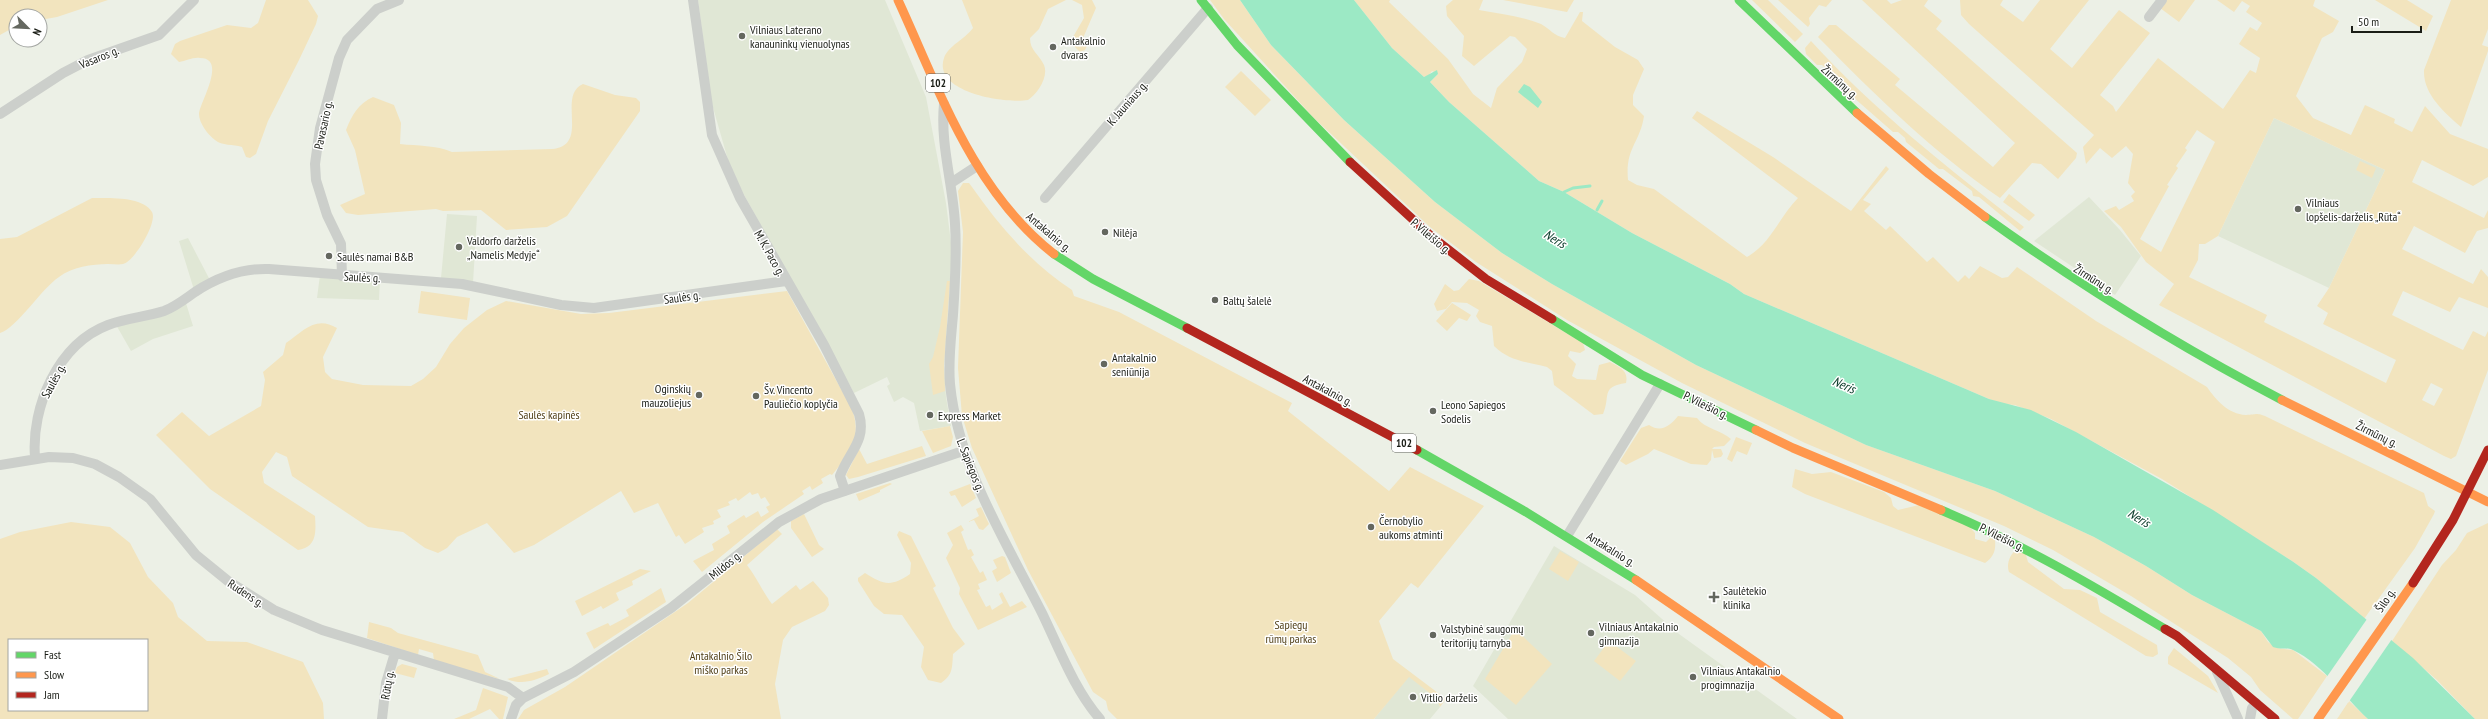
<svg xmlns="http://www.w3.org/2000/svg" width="2488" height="719" font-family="'PT Sans Narrow',sans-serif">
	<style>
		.built { fill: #e0e7d5 }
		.green { fill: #f2e4be; fill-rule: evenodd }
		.water { fill: #9ce9c5 }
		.pier { fill: #ecf0e6 }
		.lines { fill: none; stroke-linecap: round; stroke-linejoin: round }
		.stream { stroke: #9ce9c5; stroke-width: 3 }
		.street { stroke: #cccfcb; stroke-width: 10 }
		.fast { stroke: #63d668; stroke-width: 9 }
		.slow { stroke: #ff974d; stroke-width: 9 }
		.jam { stroke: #b3261e; stroke-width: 9 }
		.poi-dot { fill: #64675f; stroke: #fff; stroke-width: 1.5 }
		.labels { text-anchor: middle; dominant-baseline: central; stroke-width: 3; stroke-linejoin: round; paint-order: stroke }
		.shield { fill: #fff; stroke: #5f615c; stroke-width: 1 }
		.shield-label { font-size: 11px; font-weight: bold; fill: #1a1d16 }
		.poi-label { font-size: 12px; fill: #1a1d16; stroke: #fff; text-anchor: start }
		.street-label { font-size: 12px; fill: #1a1d16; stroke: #fff }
		.park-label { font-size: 12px; fill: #503f17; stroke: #fff }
		.water-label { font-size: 13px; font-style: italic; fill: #063826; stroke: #fff }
	</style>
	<rect width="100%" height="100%" fill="#ecf0e6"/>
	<path class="built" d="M698,0H885L926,97L946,203L952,251L944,366L946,397L951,426L920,431L914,403L903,397L894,402L887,386L890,384L887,377L854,393L743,193L728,160L712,104Z
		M2274,118L2385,170L2329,288L2218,236Z
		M2089,197L2120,230L2141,256L2115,295L2034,241Z
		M447,214L477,216L473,283L441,278Z
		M188,238L211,282L195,293L179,241Z
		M320,275L380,278L379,300L317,298Z
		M185,300L193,326L153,339L131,351L115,323Z
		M1554,546L1635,595L1679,634L1797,719H1508L1473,686Z
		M1409,676L1436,698L1440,707L1430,719H1374Z"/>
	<path class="green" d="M0,0H108L57,17L40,20V16H16V26L0,35Z
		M266,0H308L318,16L316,24L299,60L268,121L256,154L250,158L246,157L242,147C233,144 222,146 215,140C208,135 199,123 199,114C199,104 228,58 200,58C193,57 186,61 179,62L171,54L175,44L180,41L227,25L251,28L258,23Z
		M962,0H1066L1048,9L1039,29L1030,38C1030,51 1039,54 1044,65C1049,77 1037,94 1028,100C1007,104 932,93 944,58C948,46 965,39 973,28Z
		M1072,0H1092L1096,8L1083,38L1087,46L1085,50L1080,52L1070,42L1084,18L1082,5Z
		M1210,0H1240L1271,45L1344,120L1435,202L1502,253L1552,284L1696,365L1866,445L1995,491L2094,537L2146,566L2192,595L2261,631L2268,642L2277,648L2293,650L2327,676L2298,719H2293L2260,690L2251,677L2228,658L2131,596L2053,550L2004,526L1805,443L1682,383L1567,320L1476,262L1430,227L1313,117L1224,19Z
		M1354,0H1390L1389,2L1448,59L1473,94L1491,108L1497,88L1522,62L1527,49L1515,37L1510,36L1474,66L1462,56L1464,36L1447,16L1446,6L1453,0H1483L1479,10C1499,14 1522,16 1541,24C1550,29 1554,36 1565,38L1580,12H1583L1582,21L1615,47L1638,60L1644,69L1633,95V105L1644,116C1640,143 1625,148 1628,180L1637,185L1654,189L1747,257C1771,244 1779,217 1798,198L1692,118L1697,111L1773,157L1851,211L1886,166L1889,169L1863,200L1871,204L1864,211L1886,230L1890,226L1927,262L1933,257L1958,282L1965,275L1969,279L1980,266L2002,278L2008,277L2017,267L2096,321L2207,387C2216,400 2228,414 2246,415C2257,415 2255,412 2267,417L2424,493L2428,506L2435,511L2434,514L2415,548L2364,619L2316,578L2292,561L2162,479L2051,419L2015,405L2003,404L1989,399L1744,294L1730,284L1632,233L1564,192L1539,181L1449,102L1430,82L1438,74L1432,71L1428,76L1424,77L1392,48Z
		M1503,0H1574L1567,12Z
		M1752,0H1768L1803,34L1795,42Z
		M1778,0H1832L1826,7L1819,5L1809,18L1810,24L1808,27Z
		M1862,0H1887L1891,4L1902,0H1928L1924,6L1942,21L1936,29L2077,153L2076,158L2058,179L2041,164L2032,163L2000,198C1933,152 1875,95 1818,37L1829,25H1836L1900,79L1895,85L1993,167L2015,143Z
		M1960,0H2003L2000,5L2023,22L2040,0H2089L2050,49L2072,68L2119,10L2150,33L2100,95L2113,106L2116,112L2158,58L2223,109L2250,70L2256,73L2260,58L2239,44L2250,27L2257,31L2262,23L2246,12L2250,6L2242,1L2234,12L2217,0H2315L2313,6L2339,21L2333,32L2322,38L2296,96L2313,118L2351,135L2365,105L2395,119L2394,123L2412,132L2425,106L2450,134L2488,149V177L2473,186L2422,160L2412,182L2484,218L2488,210V228L2477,231L2465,253L2414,226L2402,249L2473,284L2481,269L2488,277V308L2459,297L2450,312L2403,291L2392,315L2463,350L2473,331L2485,337L2488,331V370L2456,456L2451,459L2444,456L2159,305L2174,284L2146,262L2121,227L2104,211L2116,206L2119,210L2134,201L2131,196L2135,192L2128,183L2133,154L2126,146L2112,158L2100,148L2086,164L2083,147L2094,135L1969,24L1961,15ZM2274,118L2385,170L2329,288L2317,306L2328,313L2323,324L2396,360L2386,383L2264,322L2267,315L2189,277L2198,260L2199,244H2205L2218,236ZM2197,130L2215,142L2161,252L2140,239L2169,186L2167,185L2178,168L2176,166L2187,150L2185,148ZM2431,383L2443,389L2434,406L2422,400Z
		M2166,0H2195L2179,22L2160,8Z
		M2375,0H2407L2433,16L2426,31Z
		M2451,0H2488V29L2482,45L2488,47V51L2461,127C2444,112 2423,94 2424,70Z
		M1811,41C1875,111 1949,169 2024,227L2020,231L1979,197L1973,196L1972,191L1943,169H1939L1906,142L1905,138L1898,132H1893L1829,76V71L1822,65H1817L1806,54L1805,48Z
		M1241,71L1271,100L1255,116L1225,87Z
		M583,84L615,95L636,98L640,102V111L567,216L547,227L506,230L481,210L443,211L436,209L358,215L346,213L340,205L365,194L355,150L346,130C352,115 358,104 373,97L394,105L401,123L400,144C418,146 436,145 452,152L552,149C591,145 556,96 583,84Z
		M2360,161L2376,168L2372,178L2356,170Z
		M963,183H969L972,187C1000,227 1031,263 1072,290L1074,296L1119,312L1292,403L1288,411L1389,491L1410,467L1484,506L1418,588L1411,583L1379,621L1393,659L1446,699L1440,707L1436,698L1409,677L1374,719H1117L1108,710L1106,701L1093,692L1028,570L972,448L962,416L958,368L963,232L958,191Z
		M2009,194L2035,215L2029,221L2003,202Z
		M92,198C108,198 143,196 152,212C158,222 134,262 123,264C119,265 113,264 108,264C92,264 72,267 59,277C41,289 17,328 0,333V239L17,237Z
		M1469,279L1479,281L1583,343L1585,350L1580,353L1570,351L1568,356L1576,364L1572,376L1577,379L1596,380L1599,365L1610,362C1619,367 1629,370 1626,383C1600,387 1611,396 1603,414L1594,415L1554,385L1552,371L1547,367C1527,362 1509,361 1494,346L1492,326L1480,322L1476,316L1479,310L1467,303L1452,302L1446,309L1437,311L1434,304L1445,284L1454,291L1459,290Z
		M947,281H950L944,365L945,391L933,395L929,364L933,357L940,327Z
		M421,291L470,298L467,320L418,313Z
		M787,291L852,409C862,439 851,452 832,475L830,474L821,479L823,483L812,490L810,486L802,491L804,494L763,522L702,572L693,561L714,550L712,544L730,533L727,526L744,515L746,518L758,511L761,517L769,512L766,507L770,505L765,497L761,499L758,493L752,495L750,492L738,501L736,498L728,502L730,505L717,510L721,517L713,521L714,524L702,528L704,532L685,544L679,535L676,537L658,503L634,513L621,491L534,545L514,553L487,523L457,537L447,548L438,553L425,548L403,532L368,527L292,476L287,457L276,452L262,472L264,483L315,516C316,532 317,547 298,550L210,489L156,435L182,412L209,436L261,406L265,380L263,372L283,355L286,343C303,331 316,315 337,328L323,357L325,372L332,379L363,385L411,386L423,379L436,367L450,344L464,328L487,310L506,301L581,314L609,313Z
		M1452,303L1471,315L1467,321L1459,318L1447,331L1436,321Z
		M1678,416L1697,418C1705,429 1721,430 1731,439L1724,446L1714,447L1712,449H1721L1723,454L1721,457L1714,458L1712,450L1711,460L1707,465L1691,464L1654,449L1648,454L1626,465L1620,461L1641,428L1649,425C1661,433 1670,426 1678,416Z
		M950,426L953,437L951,446L933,453L922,431Z
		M1736,437L1752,443L1747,455L1737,451L1732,462L1727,459Z
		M922,446L926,456L858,477L849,479L846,475L859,449L867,464Z
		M1795,469L1812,474L1831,472L1884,492L1891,498L1893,506L1898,510L1919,505L1968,525L1975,533V539L1986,542L1991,537L1995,540C1996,550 1994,557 1985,563L1805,494L1792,487Z
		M890,483L892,484L880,490V492L859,501L856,494Z
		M970,484L976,498L962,507L955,495L951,496L949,492Z
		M981,507L989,524L983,530L979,529L974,520L968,522L979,516L976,509Z
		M804,514L819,545L824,549L812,557L791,528V521Z
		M71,522L110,527L130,543L148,577L173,603L178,617L207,641L247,642L303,662L323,703L324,719H0V539L20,532ZM9,640H147V710H9Z
		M2488,523V719H2475L2437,680L2392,641L2442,565L2456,550L2467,533Z
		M961,525L964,530L961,532L968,550L971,549L974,555L971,557L980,573L983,571L987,580L978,584L980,589L977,590L986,607L990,605L992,610L1003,603L999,594L1002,592L1010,607L1022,601L1027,607L978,630L959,594L960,588L946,558L953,545L947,533Z
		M777,529L782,534L747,565C757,578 762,591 772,604L796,585L800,590L813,581L828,598L829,605L825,611L792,627L783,640L775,684L781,719H518L524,710L565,687L688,603Z
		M899,531L911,536L936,586L933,588L953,628L965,644L953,654C952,668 953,675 941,683L928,680L921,667L924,647L902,615L884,614L874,606L858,581V578L865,573C884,585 891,587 910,574L911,563L897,535Z
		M2017,549L2025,552L2028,562L2064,589L2080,590L2097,598L2100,612L2157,645L2158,654L2153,657L2146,656L2009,572C2006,564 2010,554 2017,549Z
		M1560,551L1579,562L1568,581L1549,569Z
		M1002,556L1005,557L1011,573L997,582L992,571L997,568L993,560Z
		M640,569L651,571L632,581L633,585L616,593L619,600L603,609L601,606L582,616L575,601Z
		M661,588L666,602L594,649L586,633L608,623L610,626L629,616L626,610Z
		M369,622L391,628L398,633L478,655L485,672L500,679L434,661L433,653L419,649L418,655L367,638Z
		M1515,629L1552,664L1516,705L1485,679Z
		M1609,641L1636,661L1620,681L1594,661Z
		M2174,648L2208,676L2218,693L2168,664V657Z
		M402,664L417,668L414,678L395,673L397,667Z
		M547,669L549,674C534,681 522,685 507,679Z
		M483,688L508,697L503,719H499L490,709L469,719H454L476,710Z
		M2349,701L2368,719H2337Z"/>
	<path class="water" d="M1240,0H1354L1392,48L1424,77L1437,70L1438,74L1430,82L1449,102L1539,181L1564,192L1632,233L1730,284L1744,294L1989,399L2031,410L2076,432L2213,510L2292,561L2316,578L2413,658L2475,719H2368C2344,697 2324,665 2293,650C2286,647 2280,650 2273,647L2261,631L2192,595L2146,566L2094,537L1995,491L1866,445L1696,365L1552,284L1502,253L1435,202L1344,120L1271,45Z
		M1524,84L1530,87L1542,102L1538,108L1518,92Z"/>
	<path class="pier" d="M2367,619L2392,639L2348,703L2326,678Z"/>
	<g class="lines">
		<path class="stream" d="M1564,192L1573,188L1590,186
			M1597,210L1602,201"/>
		<path class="street" d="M693,0L712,135L740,198L824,345L859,414C867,441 848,453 840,476L845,491
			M2149,17L2162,0
			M944,104C940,144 953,184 955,224C957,255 955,285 953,315C951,338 948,361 950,384C958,466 1005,540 1042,613C1059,648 1074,689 1100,719
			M0,114L63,73L88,60L159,35L194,0
			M951,183L977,166
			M1045,198L1208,8
			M342,276L341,244L327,215L316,180L315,164L320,128L339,58L347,40L377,9L399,0
			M35,457C31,407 58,344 108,325C126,318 146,317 164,311C175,307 185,299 195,292C218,277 241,268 269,269L462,284L561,305L594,308L786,281
			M0,465L49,457L73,458L95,464L119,477L150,499L196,555L228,581L274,610L322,630L508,687L523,698
			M1567,536L1660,384
			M2217,672L2238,719
			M382,719L386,683L395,653
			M511,719L516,705L523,698L574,672L671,608L779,522L821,499L963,451
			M2250,719L2252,708L2256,703"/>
		<path class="fast" d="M1201,0L1237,45L1350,162
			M1739,0L1857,113
			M1985,217C2080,285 2178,346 2282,400
			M1054,254L1093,279L1187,328
			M1552,319L1642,375L1756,430
			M1417,450L1526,512L1636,580
			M1941,510C2020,543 2092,585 2165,629"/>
		<path class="slow" d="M898,0C939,89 973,191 1054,254
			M1857,113L1929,174L1985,217
			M2282,400L2488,502
			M1756,430L1793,448L1941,510
			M1636,580L1839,719
			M2318,719L2413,583"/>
		<path class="jam" d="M1350,162L1431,236L1486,279L1552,319
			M1187,328L1417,450
			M2413,583L2453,520L2488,450
			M2165,629L2177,636L2275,719"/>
	</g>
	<g class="poi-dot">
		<circle cx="742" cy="36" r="4"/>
		<circle cx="1053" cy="47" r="4"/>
		<circle cx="2298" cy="209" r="4"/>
		<circle cx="1105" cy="232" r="4"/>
		<circle cx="459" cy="247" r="4"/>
		<circle cx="329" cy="256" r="4"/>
		<circle cx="1215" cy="300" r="4"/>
		<circle cx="1104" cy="364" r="4"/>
		<circle cx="699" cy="395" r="4"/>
		<circle cx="756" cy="396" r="4"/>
		<circle cx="1433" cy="411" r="4"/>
		<circle cx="930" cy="415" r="4"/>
		<circle cx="1371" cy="527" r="4"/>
		<path d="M1712 591h4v4h4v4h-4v4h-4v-4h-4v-4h4z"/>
		<circle cx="1591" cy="633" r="4"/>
		<circle cx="1433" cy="635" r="4"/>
		<circle cx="1693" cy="677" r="4"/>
		<circle cx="1413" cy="697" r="4"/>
	</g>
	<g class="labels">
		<g class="shield">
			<rect x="926" y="74" width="24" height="18" rx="3"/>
			<rect x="1392" y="434" width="24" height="18" rx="3"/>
		</g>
		<g class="shield-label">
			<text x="938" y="83">102</text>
			<text x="1404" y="443">102</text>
		</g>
		<g class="poi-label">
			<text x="750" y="29">Vilniaus Laterano<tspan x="750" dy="14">kanauninkų vienuolynas</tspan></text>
			<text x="1061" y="40">Antakalnio<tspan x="1061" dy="14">dvaras</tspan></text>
			<text x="2306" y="202">Vilniaus<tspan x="2306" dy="14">lopšelis-darželis „Rūta“</tspan></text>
			<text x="1113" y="232">Nilėja</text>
			<text x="467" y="240">Valdorfo darželis<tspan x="467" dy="14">„Namelis Medyje“</tspan></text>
			<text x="337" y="256">Saulės namai B&amp;B</text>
			<text x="1223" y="300">Baltų šalelė</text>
			<text x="1112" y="357">Antakalnio<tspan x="1112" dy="14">seniūnija</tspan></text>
			<text x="691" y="388" text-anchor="end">Oginskių<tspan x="691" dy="14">mauzoliejus</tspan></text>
			<text x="764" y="389">Šv. Vincento<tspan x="764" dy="14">Pauliečio koplyčia</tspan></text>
			<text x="1441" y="404">Leono Sapiegos<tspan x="1441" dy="14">Sodelis</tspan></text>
			<text x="938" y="415">Express Market</text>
			<text x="1379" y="520">Černobylio<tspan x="1379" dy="14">aukoms atminti</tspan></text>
			<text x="1723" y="590">Saulėtekio<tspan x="1723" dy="14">klinika</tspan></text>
			<text x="1599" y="626">Vilniaus Antakalnio<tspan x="1599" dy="14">gimnazija</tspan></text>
			<text x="1441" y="628">Valstybinė saugomų<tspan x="1441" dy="14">teritorijų tarnyba</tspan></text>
			<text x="1701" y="670">Vilniaus Antakalnio<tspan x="1701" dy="14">progimnazija</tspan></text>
			<text x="1421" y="697">Vitlio darželis</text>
		</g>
		<g class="street-label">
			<text transform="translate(99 57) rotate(-22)">Vasaros g.</text>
			<text transform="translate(1840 82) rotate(42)">Žirmūnų g.</text>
			<text transform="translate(1127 103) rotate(-49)">K. Jauniaus g.</text>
			<text transform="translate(323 125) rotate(-78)">Pavasario g.</text>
			<text transform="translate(1049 232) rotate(40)">Antakalnio g.</text>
			<text transform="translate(1431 236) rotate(40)">P. Vileišio g.</text>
			<text transform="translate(770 253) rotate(61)">M. K. Paco g.</text>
			<text transform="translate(362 277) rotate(3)">Saulės g.</text>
			<text transform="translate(2094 279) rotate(32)">Žirmūnų g.</text>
			<text transform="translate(682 297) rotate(-8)">Saulės g.</text>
			<text transform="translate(53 381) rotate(-62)">Saulės g.</text>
			<text transform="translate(1328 390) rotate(28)">Antakalnio g.</text>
			<text transform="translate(1706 405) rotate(26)">P. Vileišio g.</text>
			<text transform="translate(2377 434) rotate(26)">Žirmūnų g.</text>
			<text transform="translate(971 465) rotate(68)">L. Sapiegos g.</text>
			<text transform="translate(2002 537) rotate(26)">P. Vileišio g.</text>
			<text transform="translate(1611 549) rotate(32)">Antakalnio g.</text>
			<text transform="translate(725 565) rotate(-39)">Mildos g.</text>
			<text transform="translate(246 593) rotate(33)">Rudens g.</text>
			<text transform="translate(2385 600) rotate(-56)">Šilo g.</text>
			<text transform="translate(387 685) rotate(-80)">Rūtų g.</text>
		</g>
		<g class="park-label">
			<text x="549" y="414">Saulės kapinės</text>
			<text x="1291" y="624">Sapiegų<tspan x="1291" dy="14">rūmų parkas</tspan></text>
			<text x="721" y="655">Antakalnio Šilo<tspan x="721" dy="14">miško parkas</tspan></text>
		</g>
		<g class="water-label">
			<text transform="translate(1555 239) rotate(32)">Neris</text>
			<text transform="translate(1844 385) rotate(24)">Neris</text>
			<text transform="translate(2139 518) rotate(32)">Neris</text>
		</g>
	</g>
	<rect x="8" y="639" width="140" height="72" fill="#ffffff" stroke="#a3a5a2"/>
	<rect x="16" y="652" width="20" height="6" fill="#63d668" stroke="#a3a5a2"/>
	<text x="44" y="659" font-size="12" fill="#1a1d16">Fast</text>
	<rect x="16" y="672" width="20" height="6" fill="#ff974d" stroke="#a3a5a2"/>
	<text x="44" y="679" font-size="12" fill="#1a1d16">Slow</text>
	<rect x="16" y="692" width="20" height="6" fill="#b3261e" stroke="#a3a5a2"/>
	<text x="44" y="699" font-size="12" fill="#1a1d16">Jam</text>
	<g transform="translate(28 28) rotate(114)"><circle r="19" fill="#ffffff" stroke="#a3a5a2"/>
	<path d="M0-3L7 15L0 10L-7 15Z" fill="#64675f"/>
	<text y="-6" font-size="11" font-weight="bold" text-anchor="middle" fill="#1a1d16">N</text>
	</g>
	<path d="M2352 26v6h69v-6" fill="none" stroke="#1a1d16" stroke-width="2"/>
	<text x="2358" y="26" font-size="12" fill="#1a1d16" stroke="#ffffff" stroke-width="3" paint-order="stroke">50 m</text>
</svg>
